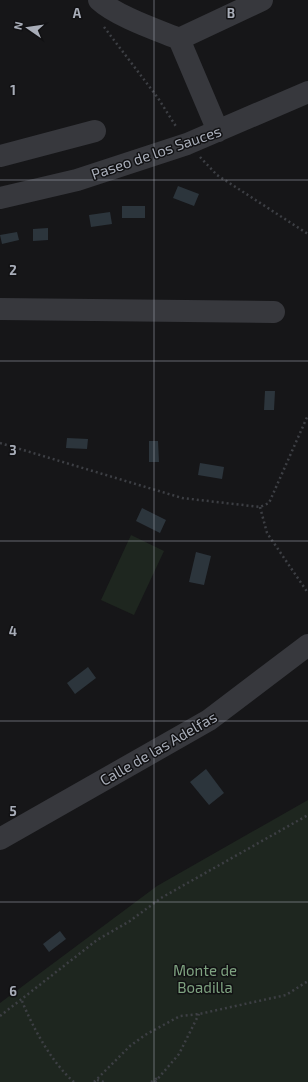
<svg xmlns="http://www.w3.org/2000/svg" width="308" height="1082" font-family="'Exo 2',sans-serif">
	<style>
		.green { fill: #1e261f }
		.water { fill: #2c353c }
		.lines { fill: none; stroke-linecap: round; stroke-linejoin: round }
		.path { stroke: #3d3f44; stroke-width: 2.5; stroke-dasharray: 2 3; stroke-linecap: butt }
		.minor { stroke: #37383d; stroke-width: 22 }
		.grid { fill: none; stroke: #a8adb8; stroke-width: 1; stroke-opacity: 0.55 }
		.labels { text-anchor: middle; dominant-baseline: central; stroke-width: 3; stroke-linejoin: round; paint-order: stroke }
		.street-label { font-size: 15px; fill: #a8adb8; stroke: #111113 }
		.park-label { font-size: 15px; fill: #7fa381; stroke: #111113 }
		.grid-label { font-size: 13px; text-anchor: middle; font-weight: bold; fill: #a8adb8; stroke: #111113; stroke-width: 3; stroke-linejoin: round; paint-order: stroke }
	</style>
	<rect width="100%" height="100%" fill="#161618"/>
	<path class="green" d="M131,535L164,551L134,615L101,600Z
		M308,800V1082H0V1003L157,886Z"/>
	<path class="water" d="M178,186L199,194L194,206L173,198Z
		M122,206H145V218H122Z
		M110,212L112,224L91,227L89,215Z
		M48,228V240L33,241V229Z
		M17,232L19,240L2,244L0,235Z
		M265,391H275L274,410H264Z
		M67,438L88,439L87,449L66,448Z
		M149,441H158L159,462H149Z
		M200,463L224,467L222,479L198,475Z
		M142,508L166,520L160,533L136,521Z
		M196,552L211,556L204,585L189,582Z
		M88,667L96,678L75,694L67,683Z
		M206,769L224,793L209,805L190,782Z
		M60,931L66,939L49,952L43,944Z"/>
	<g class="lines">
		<path class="path" d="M104,27L158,98L177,128
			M200,157L217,175L308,234
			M0,443L182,498L260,507L269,503L308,415
			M260,507L267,533L308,593
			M22,1001C33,1028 52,1063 74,1082
			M0,1016L97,940L130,921L161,898L308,815
			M97,1080L104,1082
			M94,1082L130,1046L145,1035L180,1016L199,1014L286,995L308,981
			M151,1082L159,1077
			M155,1082L179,1054L199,1014"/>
		<path class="minor" d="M99,0C116,16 157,30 179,39
			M218,131L179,39L262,0
			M0,156L95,131
			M0,198L77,180L187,144L308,92
			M0,309L274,312
			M0,839L209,720L308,645"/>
	</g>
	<path class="grid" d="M154,0V1082M0,180H308M0,361H308M0,541H308M0,721H308M0,902H308"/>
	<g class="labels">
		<g class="street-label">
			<text transform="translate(156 152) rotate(-19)">Paseo de los Sauces</text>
			<text transform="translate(158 748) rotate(-30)">Calle de las Adelfas</text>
		</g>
		<g class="park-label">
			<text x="205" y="970">Monte de<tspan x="205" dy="17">Boadilla</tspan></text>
		</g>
	</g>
	<g class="grid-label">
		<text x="77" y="18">A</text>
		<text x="231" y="18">B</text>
		<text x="13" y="95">1</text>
		<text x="13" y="275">2</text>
		<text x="13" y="455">3</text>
		<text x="13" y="636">4</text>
		<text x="13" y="816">5</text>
		<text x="13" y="996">6</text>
	</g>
	<g transform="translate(28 28) rotate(283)" stroke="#111113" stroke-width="3" paint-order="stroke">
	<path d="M0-3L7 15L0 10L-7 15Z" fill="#a8adb8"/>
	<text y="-6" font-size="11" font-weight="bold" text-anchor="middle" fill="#a8adb8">N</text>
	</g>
</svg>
